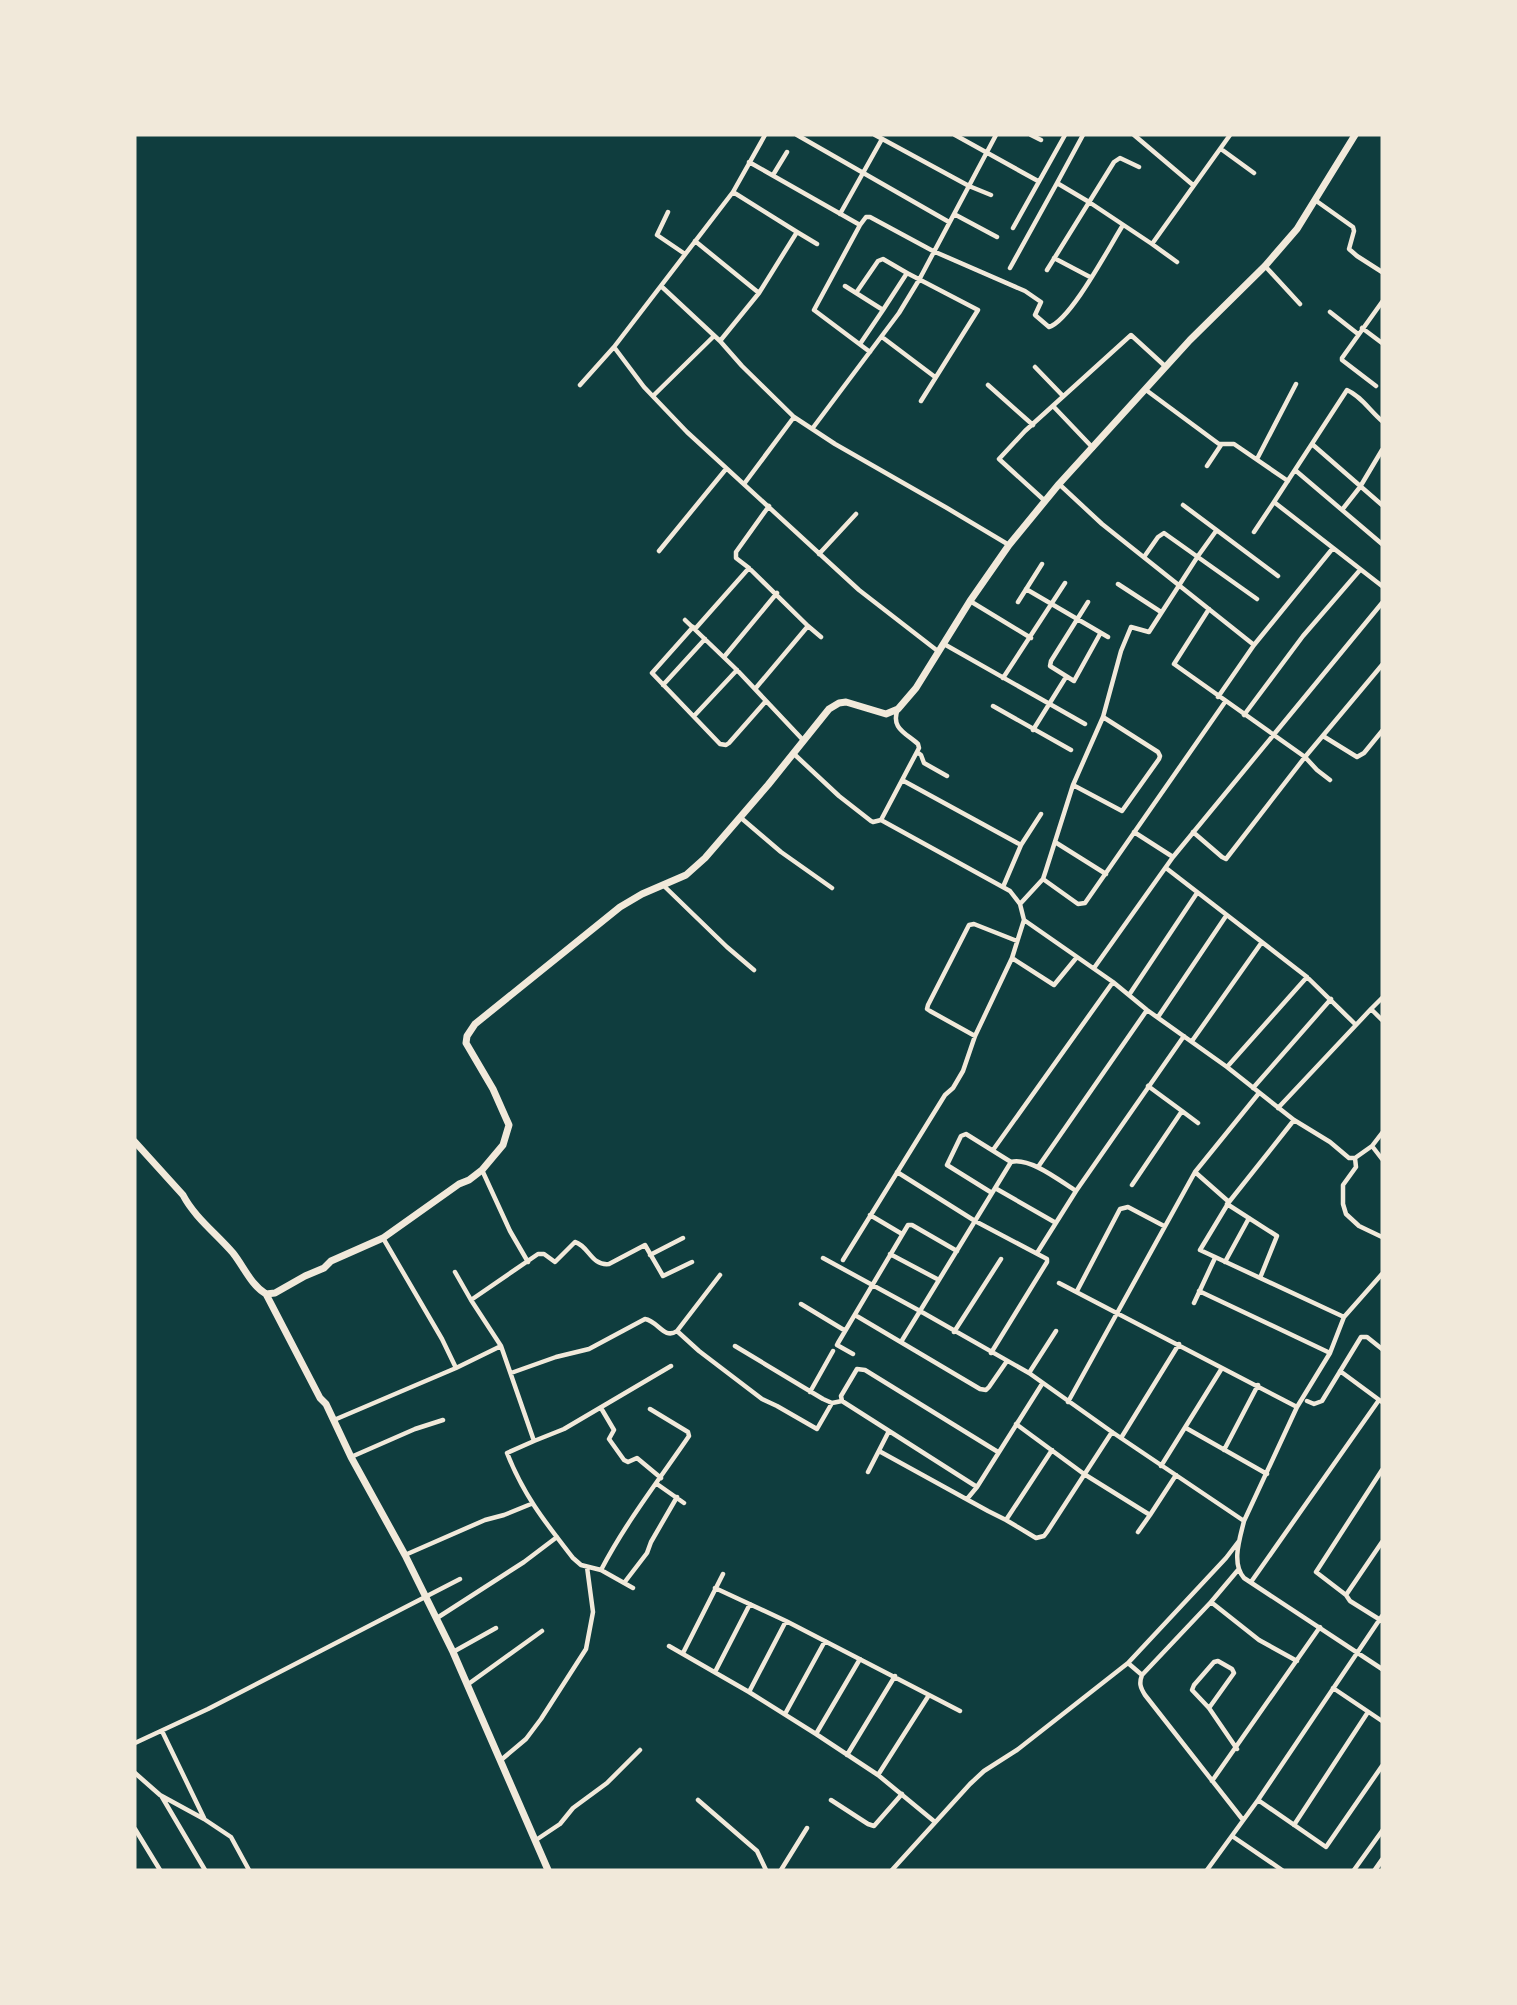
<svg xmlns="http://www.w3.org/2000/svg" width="1517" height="2005" font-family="'DejaVu Sans',sans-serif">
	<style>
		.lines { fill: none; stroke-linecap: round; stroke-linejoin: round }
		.minor { stroke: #f1e9da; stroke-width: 4.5 }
		.tertiary { stroke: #f1e9da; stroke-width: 5 }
		.primary { stroke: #f1e9da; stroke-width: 7 }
	</style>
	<rect width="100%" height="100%" fill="#0f3d3e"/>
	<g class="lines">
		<path class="minor" d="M765,135L733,192L614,347L644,387L687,432L859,590L939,652
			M797,135L949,222
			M875,135L969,186L991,195
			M955,135L1038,181
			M1031,135L1041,140
			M1083,135L1057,183L1089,202L1152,244L1230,135
			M1134,135L1193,185
			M1221,149L1254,173
			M749,162L860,225L866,217H870L933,251L1025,291L1041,302L1035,315L1049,327C1071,320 1109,247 1123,225
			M773,175L787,152
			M1315,200L1353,227L1354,231L1349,249L1357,256L1382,272
			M668,212L657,235L685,254
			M840,214L882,139
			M954,214L997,237
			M860,225L814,310L870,352
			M1013,228L1065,135
			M797,232L817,244
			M695,241L759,293
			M1152,244L1177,262
			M1054,258L1090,277
			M1265,266L1300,304
			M1010,268L1057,183
			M1047,270L1114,162L1120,158L1139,167
			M661,286L720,341L742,366L794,417L835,444L947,508L1009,545
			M845,286L883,310L860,344
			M856,293L878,261L883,259L907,273L978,310L921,401
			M883,310L907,273
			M1330,312L1358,334
			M1362,328L1382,343
			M882,337L935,377
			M720,341L759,293L797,232L733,192
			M1035,367L1063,396
			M580,385L614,347
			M988,385L1033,425
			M1376,386L1342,360V358L1382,302
			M1146,390L1219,444H1234L1288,481
			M653,396L714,336
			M1053,406L1093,448
			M1382,421C1370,411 1361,396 1347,390L1274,502L1382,586
			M812,429L899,313L919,280L996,135
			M1312,444L1382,505
			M1257,459L1296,384
			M1207,466L1221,445
			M1295,470L1382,544
			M744,484L794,417
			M1059,484L1102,524L1254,645
			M1045,501L999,459L1025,431L1131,335L1166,367
			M1183,505L1278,576
			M1342,510L1360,487L1382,450
			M1254,532L1274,502
			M659,551L726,469
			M819,554L856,514
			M1144,557L1158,537L1164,533L1257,599
			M749,568L736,558V552L769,506
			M1118,584L1161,612
			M1026,589L1108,637
			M970,601L1031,638
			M1018,602L1042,564
			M1088,602L1051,661L1050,666L1074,681L1100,634
			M1209,609L1174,664L1305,757L1317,770L1330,780
			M685,620L737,670L803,740
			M808,626L821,637
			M693,627L652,673L720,744L726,745L729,743L766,701
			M695,629L749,568L808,626L755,689
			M944,644L1085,724
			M724,657L777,593
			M1003,678L1065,583
			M663,685L705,639
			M1218,697L1254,645L1333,548
			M993,706L1071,750
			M1244,715L1303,636L1360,570
			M694,716L737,670
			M1033,730L1066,677
			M1323,736L1357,757L1364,753L1382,731
			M917,752L921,755L924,763L947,776
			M793,753L839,796L871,821L873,822L881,820
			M902,780L1021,845L1003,887
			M1073,785L1122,811L1159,759L1160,756L1158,752L1103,717
			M740,817L781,852L832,888
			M881,820L919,748L918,744C906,733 890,728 898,709
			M1134,832L1173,857
			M1193,832L1222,857L1226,859L1305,757L1382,665
			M1055,842L1106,874
			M1021,845L1041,814
			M1166,868L1307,977L1356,1025L1278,1108
			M1043,879L1078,904L1085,903L1225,702
			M664,886L727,947L754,970
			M1020,904L1043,879L1046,870L1073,785L1103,717L1121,651L1131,627L1149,632L1198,556L1216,531
			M1024,920L1113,982L1147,1010L1227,1067L1294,1120L1330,1142L1349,1158H1355
			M1012,958L1054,985L1077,957
			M1094,968L1173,857L1382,603
			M1129,995L1197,893
			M1371,1009L1382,998
			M1158,1017L1226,916
			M1356,1025L1371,1009L1382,1020
			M975,1036L930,1011L927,1009L928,1005L969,925L974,924L1017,941
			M1192,1041L1262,942
			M1227,1067L1307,977
			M1253,1088L1331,999
			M1182,1111L1198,1123
			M1294,1120L1229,1202L1200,1250L1344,1317
			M1372,1146L1382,1159
			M993,1150L1113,982
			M1355,1158L1356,1167L1343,1185V1204L1346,1214L1359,1226L1382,1237
			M1355,1158L1372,1146L1382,1133
			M1011,1162L920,1311L1029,1373L1112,1432L1244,1521
			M1011,1162C1030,1157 1060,1181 1076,1191
			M1038,1167L1147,1010
			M482,1170L510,1231L528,1262
			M897,1172L975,1221L1047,1259V1262L991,1353
			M1195,1172L1229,1202
			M1132,1185L1182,1111L1148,1086
			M995,1188L1056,1223
			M992,1193L947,1165L961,1136L966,1134L1011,1162
			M1227,1204L1277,1236L1260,1278
			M870,1215L902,1234
			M383,1238L442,1339L456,1368
			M1037,1253L1076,1191L1184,1036
			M890,1254L939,1280
			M650,1255L683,1238
			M823,1258L920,1311L901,1342
			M843,1260L945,1095L953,1088L963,1071L975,1036L1012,958L1024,920L1020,904L1010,891L881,820
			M1225,1262L1249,1218
			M455,1272L471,1300
			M1382,1274L1344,1317L1330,1353L1297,1407L1244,1521C1240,1538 1231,1563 1244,1578L1382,1669
			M1059,1283L1297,1407
			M1077,1291L1120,1209L1128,1207L1164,1226
			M1199,1291L1330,1353
			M1194,1303L1215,1258
			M801,1304L844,1330
			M855,1315L980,1389L986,1390L989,1387L1007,1361
			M677,1331L699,1351L762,1399L777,1406L817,1429L832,1403
			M954,1332L1001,1259
			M735,1346L823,1399L832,1403L842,1401
			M853,1354L837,1345L838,1343L908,1225H912L957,1251
			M1340,1371L1382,1402
			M511,1373L556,1357L589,1349L645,1319C658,1321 664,1340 677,1331L720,1275
			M1029,1373L1056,1331
			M810,1392L833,1351
			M1307,1401L1314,1404L1322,1401L1361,1337H1367L1382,1349
			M1068,1402L1195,1172L1259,1093
			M601,1408L614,1430L609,1439L624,1460L628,1462L637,1458L661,1478
			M334,1420L456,1368L501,1346
			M1016,1424L1084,1474L1150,1515L1176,1475
			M1186,1428L1267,1474
			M1121,1438L1179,1344
			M534,1441L564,1429L671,1366
			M1224,1450L1258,1385
			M879,1451L988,1511L1006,1520L1036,1538L1044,1536L1047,1532L1112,1432
			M351,1457L415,1429L443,1420
			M1161,1466L1222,1368
			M1382,1470L1316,1572L1346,1595L1350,1601L1382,1621
			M868,1472L889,1431
			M657,1484L684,1503
			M977,1487L842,1401L841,1396L857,1369L865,1370L998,1452
			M967,1499L977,1487L1042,1384
			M1006,1520L1052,1450
			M1138,1532L1150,1515
			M405,1555L485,1520L504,1515L531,1504
			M601,1570C626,1522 659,1480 689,1436L688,1432L650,1409
			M1251,1582L1379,1400
			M624,1583L647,1553L651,1542L677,1497
			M633,1588L601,1570L581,1565L573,1558C545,1522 524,1496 507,1453L534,1441L501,1346L471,1300L538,1254H544L555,1262L575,1242C589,1246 591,1266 609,1264L645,1245L663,1276L692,1262
			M715,1588L786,1621L960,1711
			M1346,1595L1382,1542
			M1211,1602L1238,1570
			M437,1618L524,1562L557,1537
			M669,1646L749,1692L816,1734L878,1775L935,1822
			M453,1652L496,1628
			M683,1653L723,1574
			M1128,1663L1142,1675
			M715,1672L750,1604
			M467,1685L542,1631
			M1333,1688L1382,1721
			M749,1692L786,1621
			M1209,1708L1234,1673L1232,1669L1218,1661L1214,1662L1194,1685L1192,1690L1209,1708L1237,1749
			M785,1714L825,1641
			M162,1731L204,1818
			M816,1734L860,1659
			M135,1743L208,1709L460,1579
			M847,1755L895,1676
			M501,1760L526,1739L541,1719L586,1649L593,1612L587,1567
			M135,1773L160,1795L204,1819L231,1837L249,1870
			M878,1775L929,1695
			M1212,1781L1320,1627
			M162,1797L205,1870
			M698,1800L757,1851L766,1870
			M831,1800L868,1824L874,1826L902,1794
			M1258,1800L1326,1847L1382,1766
			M1243,1820L1145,1695C1140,1687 1139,1683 1142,1675L1211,1602L1259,1640L1297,1661
			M1294,1825L1368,1712
			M135,1829L160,1870
			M1232,1836L1282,1870
			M536,1840L560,1824L573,1808L607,1783L640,1750
			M781,1870L807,1828
			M892,1870L970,1784L984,1771L1017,1750L1128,1663L1226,1558L1239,1541
			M1207,1870L1258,1800L1382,1616
			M1354,1870L1382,1831"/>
		<path class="tertiary" d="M1375,1870L1382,1860"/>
		<path class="primary" d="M135,1142L183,1195C195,1218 217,1234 233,1253C244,1267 251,1285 266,1294L320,1398L326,1404L351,1457L405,1555L453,1652L548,1870
			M266,1294L275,1293L305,1276L324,1268L331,1261L383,1238L459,1184L469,1180L482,1170L503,1145L509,1125L493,1089L466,1043L467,1036L475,1024L620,907L642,894L686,875L705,858L768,785L829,709L839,703L846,702L886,714L898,709L916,688L970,601L1009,545L1059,484L1190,340L1265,266L1297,229L1355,135"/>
	</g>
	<rect width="1517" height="2005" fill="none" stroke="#f1e9da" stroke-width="273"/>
</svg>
